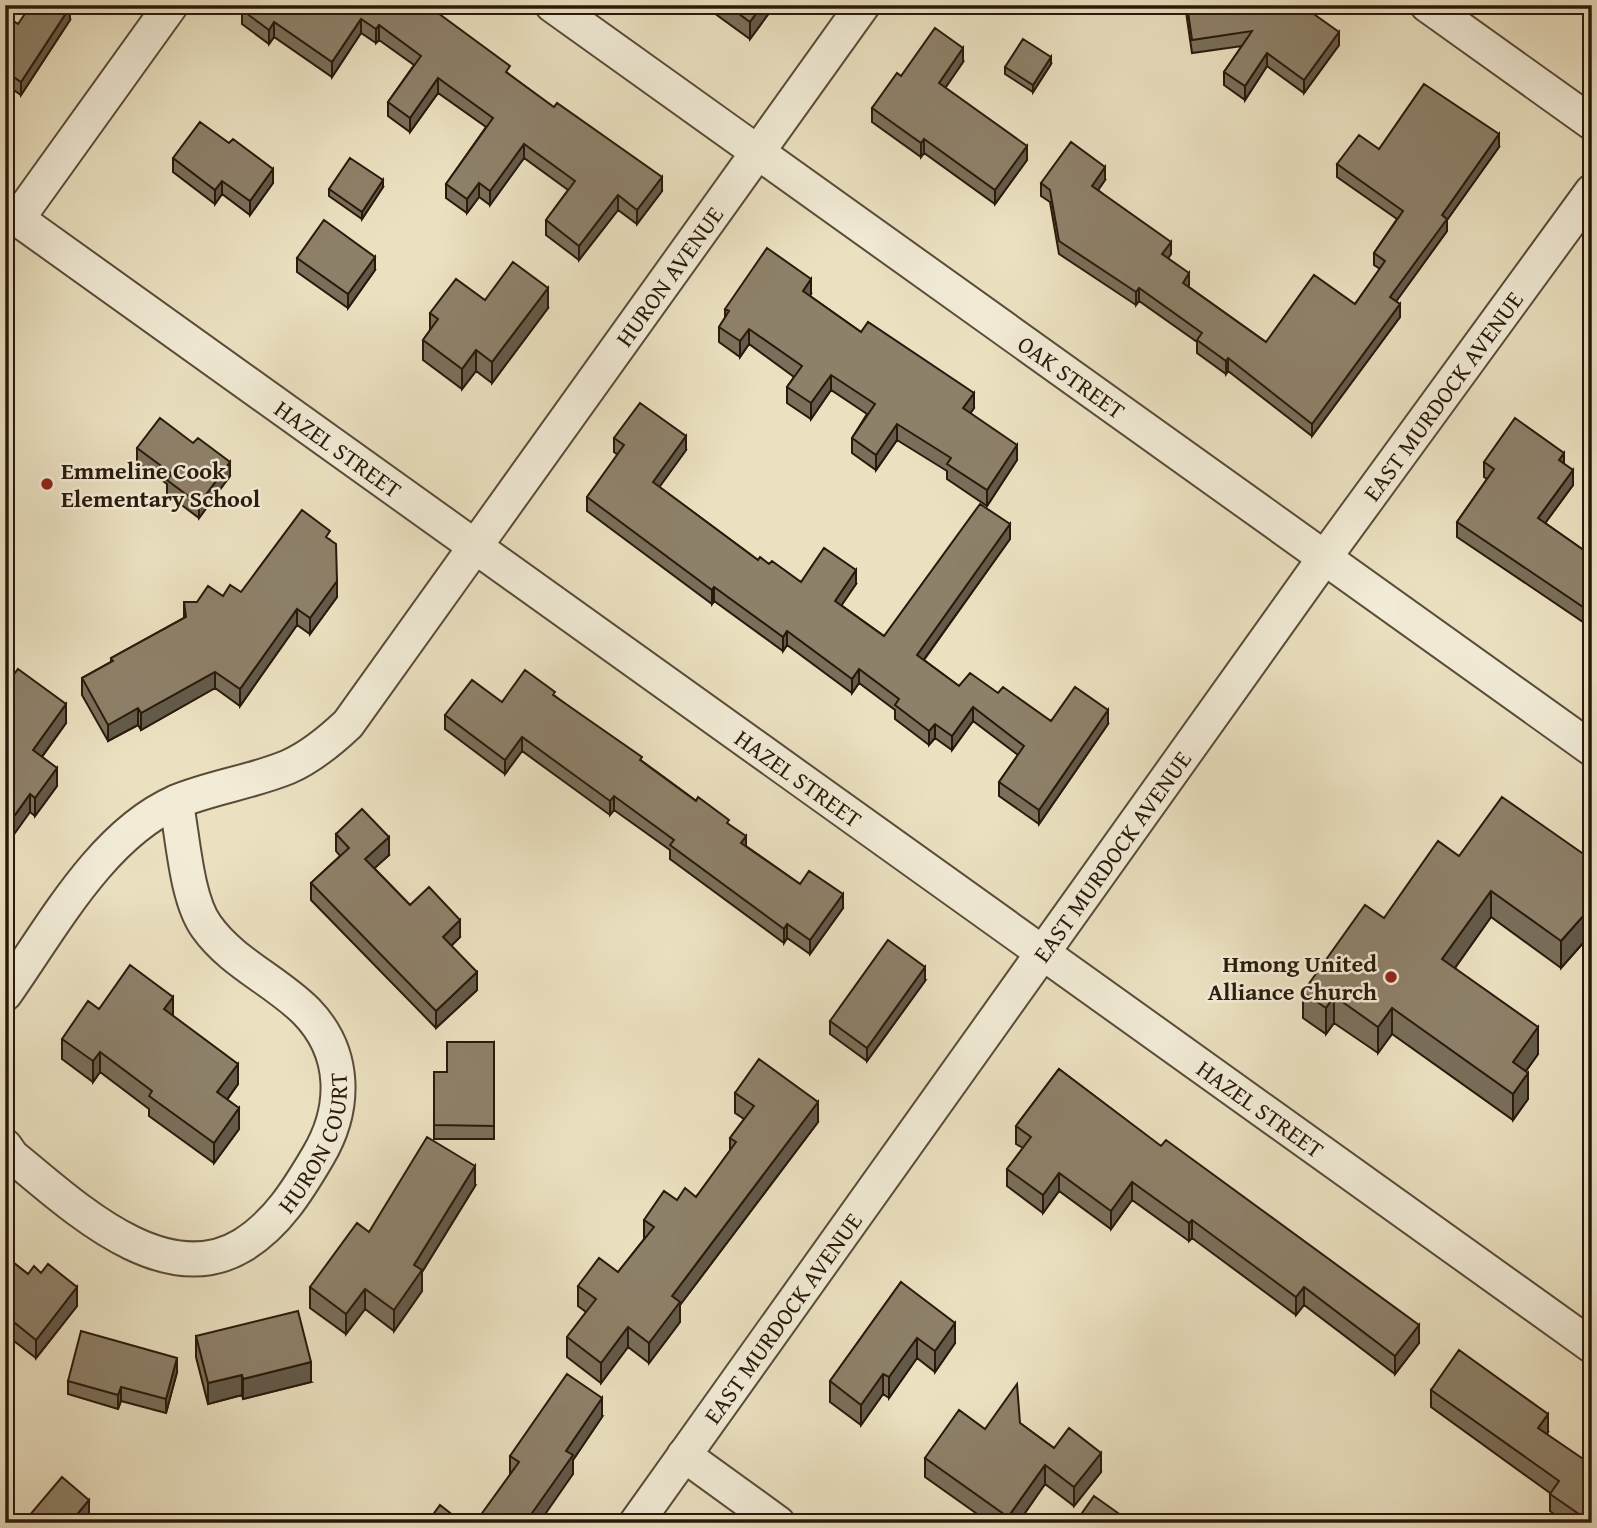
<svg xmlns="http://www.w3.org/2000/svg" width="1597" height="1528" font-family="'Gentium Book Plus',serif">
	<style>
		.lines { fill: none; stroke-linecap: round; stroke-linejoin: round }
		.minor-casing { stroke: #5a4b38; stroke-width: 37 }
		.minor { stroke: #f2ecd7; stroke-width: 33 }
		.wall { fill: #7a6f5b; stroke: #2a190b; stroke-width: 2 }
		.shaded-wall { fill: #635a4a; stroke: #2a190b; stroke-width: 2 }
		.building { fill: #8e816a; stroke: #2a190b; stroke-width: 2 }
		.poi-dot { fill: #8f2418; stroke: #f2ecd7; stroke-width: 2.5 }
		.labels { text-anchor: middle; dominant-baseline: central; stroke-width: 5; stroke-linejoin: round; paint-order: stroke }
		.street-label { font-size: 24px; fill: #2a190b; stroke: #f2ecd7 }
		.poi-label { font-size: 24px; font-weight: bold; fill: #2a190b; stroke: #f2ecd7; text-anchor: start }
	</style>
	<rect width="100%" height="100%" fill="#ebe1c1"/>
	<filter id="stains"><feTurbulence type="fractalNoise" baseFrequency=".00286" numOctaves="4"/><feColorMatrix values="0 0 0 0 .2 0 0 0 0 .09 0 0 0 0 .02 0 0 0 .5 -.17"/></filter>
	<radialGradient id="worn" r=".72"><stop offset=".6" stop-color="#630" stop-opacity="0"/><stop offset="1" stop-color="#630" stop-opacity=".3"/></radialGradient>
	<g class="lines">
		<defs>
			<g id="minor">
				<path id="s1" d="M552,5L1592,749"/>
				<path d="M1427,5L1592,123"/>
				<path id="s2" d="M5,210L1592,1346"/>
				<path d="M18,218L171,5"/>
				<path id="s3" d="M5,994C51,929 101,835 176,802C212,787 252,782 288,767C311,757 330,741 348,724L863,5"/>
				<path id="s4" d="M5,1146L12,1156C70,1203 163,1294 243,1245C277,1224 298,1190 318,1156C346,1109 347,1053 306,1011C275,980 232,963 206,926C186,898 183,836 176,802"/>
				<path d="M684,1455L778,1523"/>
				<path id="s5" d="M636,1523L1325,557L1592,191"/>
			</g>
		</defs>
		<use href="#minor" class="minor-casing"/>
		<use href="#minor" class="minor"/>
	</g>
	<path class="wall" d="M427,5L510,75L662,191L637,224L618,210L579,260L546,235V220L568,190L524,158L490,205L479,197L467,213L446,198V184L486,127L438,93L410,132L388,116V102L414,65L379,40L376,43L361,33L332,77L274,37L269,44L242,24V10Z
		M703,5H775L750,39Z
		M1185,5H1301L1339,45L1304,93L1267,66L1245,100L1224,85V72L1242,46L1192,53Z
		M5,16L18,24L70,20L21,95L5,84Z
		M963,62L945,88L1027,160L995,204L924,153L921,157L872,122V108L901,76Z
		M1051,64L1033,92L1005,74V67Z
		M229,143L273,183L250,215L222,194L215,204L173,172V158Z
		M1499,147L1447,220V231L1396,301L1400,317L1312,436L1228,371L1226,374L1197,353V342L1139,301L1136,305L1059,254L1050,202L1041,196V183L1105,180L1098,190L1171,254L1168,258L1189,286V287L1266,342L1355,304L1380,269L1374,265V253L1397,219L1337,177V164L1379,149Z
		M383,187L362,219L329,196V189Z
		M297,258L375,270L348,308L297,272Z
		M811,294L810,296L861,332L974,408L970,413L1017,460L987,506L947,479V471L897,440L876,470L852,453V438L867,414L831,390L811,419L787,403V387L794,377L749,344L740,357L719,342V327L725,318V309Z
		M485,300L548,308L492,383L476,371L462,389L423,360V340L430,330V313Z
		M1592,316V340L1590,339V319Z
		M1592,414V431L1590,430V416Z
		M614,438L686,450L659,487L758,560L769,564L801,582L856,584L841,605L884,636L1010,539L924,660L959,686L998,693L1051,721L1108,724L1039,824L999,796V782L1018,755L973,721L952,750L935,738L929,745L895,719V710L859,683L852,693L787,645L783,651L714,601L712,604L587,511V497L618,455L614,452Z
		M193,443L230,476L199,518L167,494V484L137,462V448Z
		M1484,462L1564,464L1573,485L1545,523L1592,556V628L1457,537V522L1487,479L1484,477Z
		M330,540L337,597L310,634L297,625L240,706L215,688L141,730L138,725L108,741L82,695V678L111,662V658L184,618V602H197L241,592Z
		M5,684L66,723L42,757L57,786L35,816L30,812Z
		M555,696L642,761L729,825L746,846L800,884L843,908L810,954L787,938L784,943L670,859V850L614,810L610,815L522,751L505,774L445,729V715L502,702Z
		M336,834L389,855L374,868L410,905L460,937L451,946L477,990L436,1028L311,900V883L340,856L336,851Z
		M1459,856L1592,860L1587,946L1583,943L1561,968L1491,917L1455,968L1538,1054L1526,1071L1528,1099L1513,1120L1392,1034L1378,1053L1334,1023L1326,1034L1303,1018V992L1384,918Z
		M925,981L867,1061L830,1034V1021Z
		M99,1009L173,1016L238,1084L227,1100L239,1129L214,1163L149,1116V1109L100,1072L93,1082L62,1059V1039Z
		M494,1042V1139H434V1072H447Z
		M1059,1069L1419,1343L1395,1374L1304,1305L1296,1315L1192,1238L1189,1241L1132,1200L1111,1229L1059,1191L1043,1213L1007,1186V1169L1023,1148L1016,1144V1126Z
		M735,1093L818,1122L680,1305V1322L649,1363L628,1347L601,1383L567,1357V1337L586,1312L578,1306V1286L618,1272L644,1239V1220L677,1200L696,1197L730,1151V1138L744,1119L735,1113Z
		M475,1186L422,1272V1291L394,1331L365,1309L346,1334L310,1308V1287L369,1232Z
		M5,1256L28,1274L77,1306L36,1358L5,1334Z
		M901,1282L955,1343L935,1372L917,1358L889,1398L883,1394L861,1425L830,1402V1381Z
		M196,1336L311,1382L243,1399L242,1395L208,1404L196,1357Z
		M177,1372L166,1413L121,1401L118,1409L68,1394V1381Z
		M1431,1390L1548,1432L1547,1433L1592,1523H1566L1550,1511V1493L1431,1407Z
		M602,1417L573,1460V1474L510,1475V1456Z
		M1020,1423L1054,1448L1101,1472L1074,1506L1045,1484L1018,1523H990L925,1477V1458L985,1429Z"/>
	<path class="shaded-wall" d="M762,5H775L750,39V22Z
		M70,7V20L21,95V82Z
		M361,19V33L332,77V62Z
		M274,22V37L269,44V30Z
		M379,25V40L376,43V29Z
		M1339,32V45L1304,93V80Z
		M963,48V62L939,97V83Z
		M1267,53V66L1245,100V86Z
		M1051,57V64L1033,92V85Z
		M438,78V93L410,132V118Z
		M1499,134V147L1447,220V231L1390,310V297L1442,215Z
		M924,139V153L921,157V143Z
		M524,144V158L490,205V191Z
		M1027,146V160L995,204V190Z
		M1105,167V180L1092,199V186Z
		M273,169V183L250,215V201Z
		M662,177V191L637,224V210Z
		M383,180V187L362,219V212Z
		M222,181V194L215,204V190Z
		M479,183V197L467,213V199Z
		M618,195V210L579,260V246Z
		M1171,242V254L1162,267V254Z
		M375,257V270L348,308V294Z
		M1189,273V286L1183,296V283Z
		M811,279V294L803,306V291Z
		M548,288V308L492,383V362Z
		M1139,288V301L1136,305V292Z
		M1400,304V317L1312,436V424Z
		M749,329V344L740,357V341Z
		M476,350V371L462,389V369Z
		M1228,358V371L1226,374V361Z
		M831,375V390L811,419V403Z
		M974,393V408L963,424V408Z
		M897,424V440L876,470V455Z
		M686,436V450L653,496V482Z
		M1017,445V460L987,506V490Z
		M1564,453V468L1559,460Z
		M230,462V476L199,518V504Z
		M1573,470V485L1538,533V518Z
		M1010,524V539L917,669V655Z
		M856,570V584L835,615V601Z
		M337,581V597L310,634V618Z
		M714,587V601L712,604V590Z
		M297,609V625L240,706V689Z
		M787,631V645L783,651V637Z
		M859,669V683L852,693V679Z
		M215,672V688L141,730V713Z
		M66,704V723L33,769V750Z
		M973,707V721L952,750V736Z
		M138,708V725L108,741V725Z
		M1108,710V724L1039,824V810Z
		M935,724V738L929,745V731Z
		M522,737V751L505,774V760Z
		M57,768V786L35,816V798Z
		M30,794V812L5,847V829Z
		M614,796V810L610,815V801Z
		M746,836V850L741,843Z
		M389,837V855L365,877V859Z
		M1491,891V917L1442,986V959Z
		M843,894V908L810,954V940Z
		M1592,910V937L1587,946V919Z
		M1583,916V943L1561,968V941Z
		M460,920V937L443,954V937Z
		M787,924V938L784,943V929Z
		M925,967V981L867,1061V1048Z
		M477,972V990L436,1028V1011Z
		M1334,996V1023L1326,1034V1008Z
		M173,997V1017L164,1009Z
		M1392,1008V1034L1378,1053V1027Z
		M1538,1027V1054L1513,1089V1062Z
		M100,1052V1072L93,1082V1061Z
		M238,1064V1084L217,1113V1092Z
		M1528,1073V1099L1513,1120V1094Z
		M818,1102V1122L680,1305V1322L649,1363V1343L672,1296Z
		M239,1108V1129L214,1163V1143Z
		M475,1166V1186L422,1272V1291L394,1331V1310L414,1265Z
		M1059,1173V1191L1043,1213V1195Z
		M1132,1182V1200L1111,1229V1211Z
		M1192,1220V1238L1189,1241V1223Z
		M77,1287V1306L36,1358V1340Z
		M1304,1287V1305L1296,1315V1297Z
		M365,1289V1309L346,1334V1314Z
		M955,1323V1343L935,1372V1351Z
		M1419,1325V1343L1395,1374V1356Z
		M628,1327V1347L601,1383V1363Z
		M917,1338V1358L889,1398V1377Z
		M177,1358V1372L166,1413V1399Z
		M311,1362V1382L243,1399V1379Z
		M883,1374V1394L861,1425V1405Z
		M242,1375V1395L208,1404V1383Z
		M121,1387V1401L118,1409V1395Z
		M602,1398V1417L573,1460V1474L539,1523H525L566,1451Z
		M1548,1414V1432L1538,1445V1428Z
		M1101,1453V1472L1074,1506V1487Z
		M1045,1465V1484L1018,1523H1008V1517Z
		M89,1500V1516L84,1523H70Z"/>
	<path class="building" d="M31,5H67L70,7L21,82L5,71V16L18,24Z
		M245,5H427L510,66L506,72L554,107L557,103L662,177L637,210L618,195L579,246L546,220L575,181L524,144L490,191L479,183L467,199L446,184L493,118L438,78L410,118L388,102L421,56L379,25L376,29L361,19L332,62L274,22L269,30L242,10Z
		M727,5H762L750,22Z
		M1187,5H1301L1339,32L1304,80L1267,53L1245,86L1224,72L1252,31L1192,40Z
		M935,28L963,48L939,83L1027,146L995,190L924,139L921,143L872,108L897,73L901,76Z
		M1023,39L1051,57L1033,85L1005,67Z
		M1424,84L1499,134L1442,215L1447,219L1390,297L1400,304L1312,424L1228,358L1226,361L1197,340L1202,333L1139,288L1136,292L1059,241L1050,190L1041,183L1071,142L1105,167L1092,186L1171,242L1162,254L1189,273L1183,283L1266,342L1314,275L1355,304L1385,261L1374,253L1403,211L1337,164L1359,135L1379,149Z
		M200,122L229,143L233,139L273,169L250,201L222,181L215,190L173,158Z
		M350,158L383,180L362,212L329,189Z
		M324,220L375,257L348,294L297,258Z
		M767,248L811,279L803,291L861,332L868,322L974,393L963,408L1017,445L987,490L947,464L951,458L897,424L876,455L852,438L875,404L831,375L811,403L787,387L802,366L749,329L740,341L719,327L729,311L725,309Z
		M513,262L548,288L492,362L476,350L462,369L423,340L438,319L430,313L456,279L485,300Z
		M640,403L686,436L653,482L758,560L760,557L769,564L772,561L801,582L824,548L856,570L835,601L884,636L980,504L1010,524L917,655L959,686L970,673L998,693L1003,687L1051,721L1075,687L1108,710L1039,810L999,782L1024,746L973,707L952,736L935,724L929,731L895,705L899,699L859,669L852,679L787,631L783,637L714,587L712,590L587,497L624,445L614,438Z
		M160,418L193,443L198,438L230,462L199,504L167,480L172,474L137,448Z
		M1515,418L1564,453L1559,460L1573,470L1538,518L1592,556V613L1457,522L1494,469L1484,462Z
		M302,510L330,531L326,537L336,544L337,581L310,618L297,609L240,689L215,672L141,713L138,708L108,725L82,678L113,661L111,658L186,617L184,602H197L208,586L223,596L230,585L241,592Z
		M18,669L66,704L33,750L57,768L35,798L30,794L5,829V684L6,685Z
		M525,670L555,692L553,695L642,757L640,760L696,801L698,797L729,820L727,823L746,836L741,843L800,884L809,871L843,894L810,940L787,924L784,929L670,845L674,840L614,796L610,801L522,737L505,760L445,715L472,680L502,702Z
		M1502,797L1592,860V910L1587,919L1583,916L1561,941L1491,891L1442,959L1538,1027L1513,1062L1528,1073L1513,1094L1392,1008L1378,1027L1334,996L1326,1008L1303,992L1365,905L1384,918L1438,841L1459,856Z
		M362,809L389,837L365,859L410,905L429,887L460,920L443,937L477,972L436,1011L311,883L349,848L336,834Z
		M888,940L925,967L867,1048L830,1021Z
		M130,965L173,997L164,1009L238,1064L217,1092L239,1108L214,1143L149,1096L152,1091L100,1052L93,1061L62,1039L88,1001L99,1009Z
		M447,1042H494V1126L434,1125V1072H447Z
		M759,1059L818,1102L672,1296L680,1302L649,1343L628,1327L601,1363L567,1337L596,1299L578,1286L599,1258L618,1272L654,1227L644,1220L664,1191L677,1200L685,1188L696,1197L736,1142L730,1138L754,1106L735,1093Z
		M1059,1069L1161,1146L1166,1140L1419,1325L1395,1356L1304,1287L1296,1297L1192,1220L1189,1223L1132,1182L1111,1211L1059,1173L1043,1195L1007,1169L1031,1137L1016,1126Z
		M427,1137L475,1166L414,1265L422,1270L394,1310L365,1289L346,1314L310,1287L357,1223L369,1232Z
		M5,1256L28,1274L34,1266L41,1273L48,1264L77,1287L36,1340L5,1315Z
		M901,1282L955,1323L935,1351L917,1338L889,1377L883,1374L861,1405L830,1381Z
		M298,1311L311,1362L243,1379L242,1375L208,1383L196,1336Z
		M81,1331L177,1358L166,1399L121,1387L118,1395L68,1381Z
		M1459,1350L1548,1414L1538,1428L1592,1465V1523L1550,1494L1559,1481L1431,1390Z
		M567,1374L602,1398L566,1451L573,1455L525,1523H475L519,1462L510,1456Z
		M1017,1384L1020,1423L1054,1448L1069,1428L1101,1453L1074,1487L1045,1465L1008,1517L925,1458L959,1410L985,1429Z
		M62,1477L89,1500L70,1523H5V1509L24,1522Z
		M1094,1496L1132,1523H1075Z
		M440,1505L463,1523H427Z"/>
	<g class="poi-dot">
		<circle cx="47" cy="484" r="7"/>
		<circle cx="1391" cy="977" r="7"/>
	</g>
	<g class="labels">
		<g class="street-label">
			<text stroke="none"><textPath href="#s3" startOffset="1003">HURON AVENUE</textPath></text>
			<text stroke="none"><textPath href="#s1" startOffset="639">OAK STREET</textPath></text>
			<text stroke="none"><textPath href="#s5" startOffset="1386">EAST MURDOCK AVENUE</textPath></text>
			<text stroke="none"><textPath href="#s2" startOffset="410">HAZEL STREET</textPath></text>
			<text stroke="none"><textPath href="#s2" startOffset="976">HAZEL STREET</textPath></text>
			<text stroke="none"><textPath href="#s5" startOffset="819">EAST MURDOCK AVENUE</textPath></text>
			<text stroke="none"><textPath href="#s2" startOffset="1544">HAZEL STREET</textPath></text>
			<text stroke="none"><textPath href="#s4" startOffset="406">HURON COURT</textPath></text>
			<text stroke="none"><textPath href="#s5" startOffset="252">EAST MURDOCK AVENUE</textPath></text>
		</g>
		<g class="poi-label">
			<text x="61" y="470">Emmeline Cook<tspan x="61" dy="28">Elementary School</tspan></text>
			<text x="1377" y="963" text-anchor="end">Hmong United<tspan x="1377" dy="28">Alliance Church</tspan></text>
		</g>
	</g>
	<rect width="1597" height="1528" fill="none" stroke="#ebe1c1" stroke-width="28"/>
	<rect x="7" y="7" width="1583" height="1514" fill="none" stroke="#2a190b" stroke-width="3.5"/>
	<rect x="14" y="14" width="1569" height="1500" fill="none" stroke="#2a190b" stroke-width="2"/>
	<rect width="100%" height="100%" filter="url(#stains)"/>
	<rect width="100%" height="100%" fill="url(#worn)"/>
</svg>
